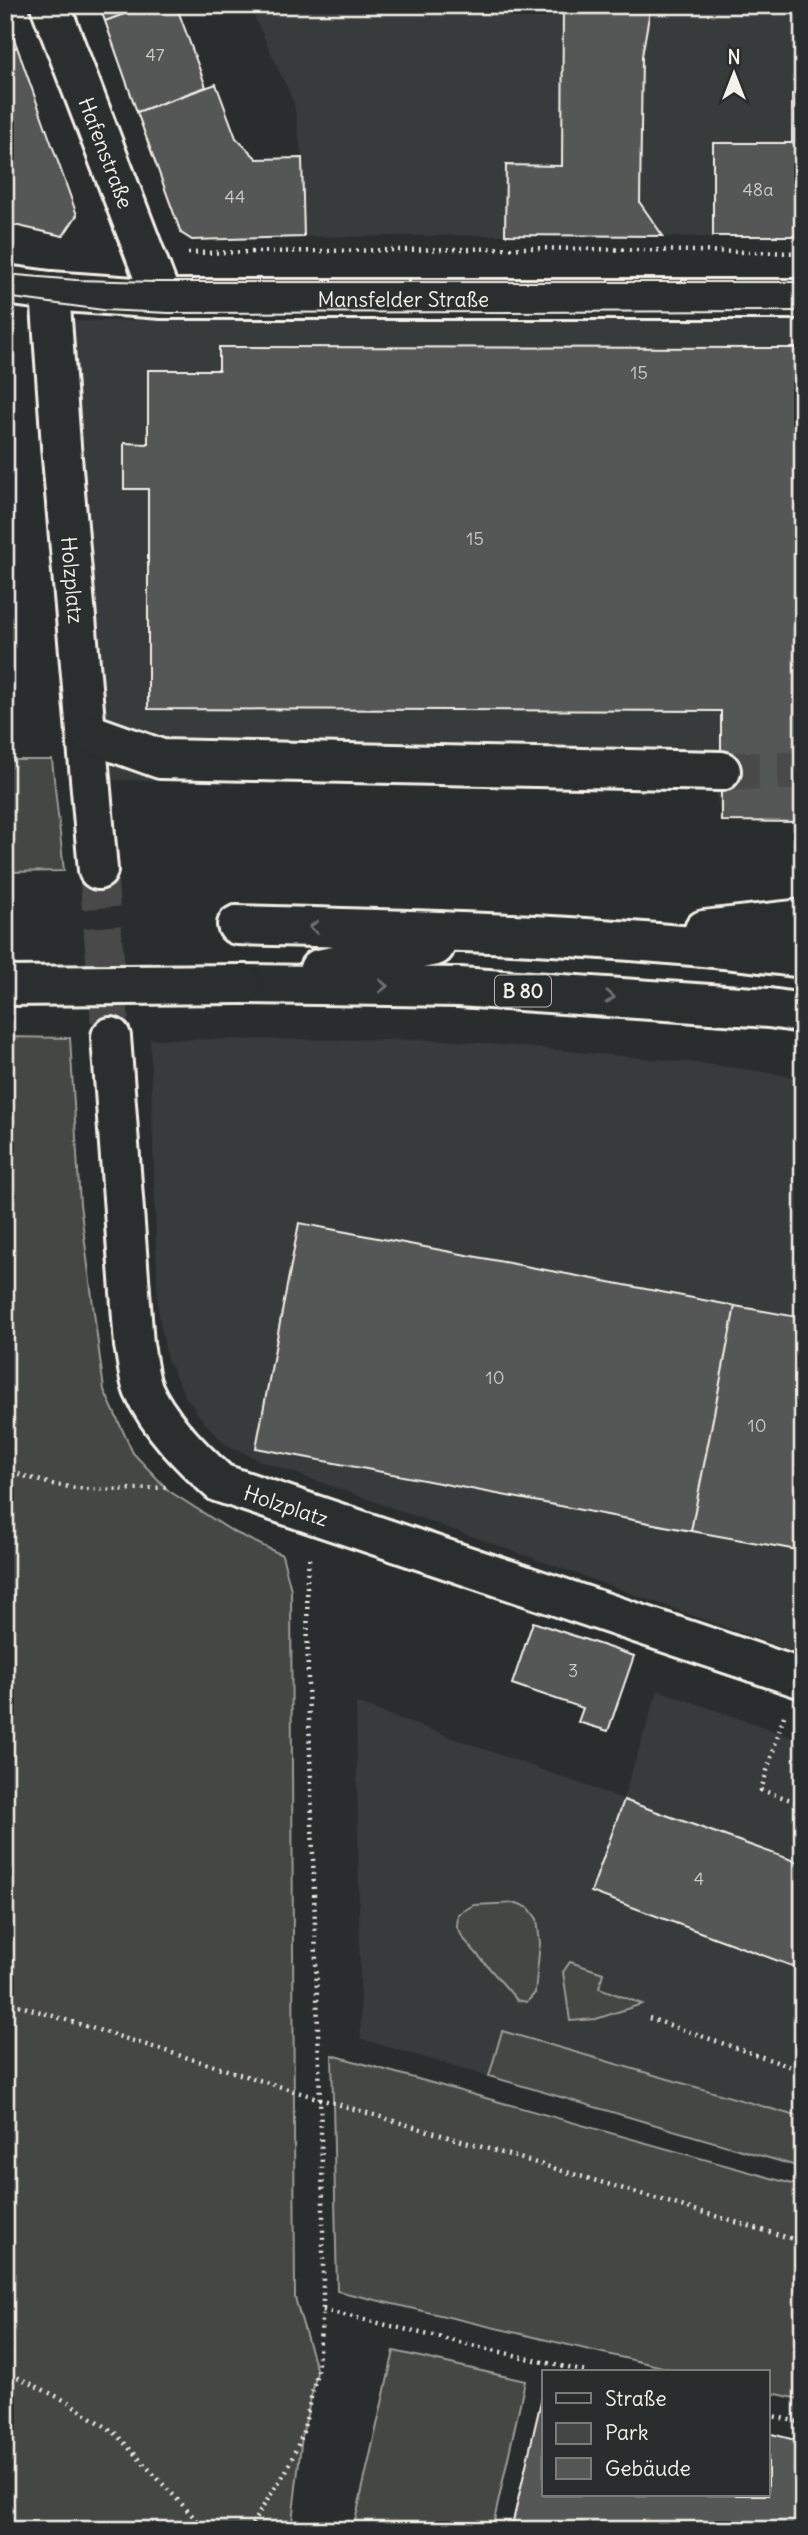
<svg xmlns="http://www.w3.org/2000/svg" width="808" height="2535" font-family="Delius,sans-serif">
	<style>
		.built { fill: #373a3a }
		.green { fill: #444645; stroke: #9c9c96; stroke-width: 2 }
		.building { fill: #555756; stroke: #f4f1e8; stroke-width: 2 }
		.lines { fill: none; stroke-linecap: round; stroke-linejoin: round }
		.minor-tunnel { stroke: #484a4a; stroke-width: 38; stroke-dasharray: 38 19; stroke-linecap: butt }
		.minor-casing { stroke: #f4f1e8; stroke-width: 44 }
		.major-casing { stroke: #f4f1e8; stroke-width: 44 }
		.path { stroke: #f4f1e8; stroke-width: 4.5; stroke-dasharray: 2 5; stroke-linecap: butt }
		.minor { stroke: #2a2d2e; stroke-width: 38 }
		.major { stroke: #2a2d2e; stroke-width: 38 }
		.tram { stroke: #f4f1e8; stroke-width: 2 }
		.major-bridge-casing { stroke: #f4f1e8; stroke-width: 44; stroke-linecap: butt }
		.major-bridge { stroke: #2a2d2e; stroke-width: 38 }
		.oneway { stroke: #71726f }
		.labels { text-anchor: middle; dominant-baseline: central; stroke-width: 5; stroke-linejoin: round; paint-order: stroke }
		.number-label { font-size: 18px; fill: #cccac4 }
		.shield { fill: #2a2d2e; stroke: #b7b6b0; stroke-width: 2 }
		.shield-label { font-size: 19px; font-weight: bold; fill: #f4f1e8 }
		.street-label { font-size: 21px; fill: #f4f1e8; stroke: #2a2d2e }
	</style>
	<rect width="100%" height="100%" fill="#2a2d2e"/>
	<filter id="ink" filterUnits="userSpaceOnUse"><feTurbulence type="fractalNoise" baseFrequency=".0143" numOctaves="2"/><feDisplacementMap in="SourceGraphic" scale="14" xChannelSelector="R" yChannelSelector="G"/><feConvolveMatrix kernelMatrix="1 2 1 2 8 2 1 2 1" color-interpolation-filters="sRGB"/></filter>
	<g filter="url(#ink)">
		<path class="built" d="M249,5H803V238L505,235L304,237L302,158L294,103Z
			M803,316V822L721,821L714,784L103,780L64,321Z
			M150,1039L448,1040L716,1065L803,1078V1655L261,1461L225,1444L205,1423L185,1396L167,1359L158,1310Z
			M658,1690L803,1741V2168L361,2039L356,1703L623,1799Z"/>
		<path class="green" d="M5,760H52L64,871L5,872Z
			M5,1037L70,1038L80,1204L104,1390L133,1453L169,1491L232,1531L282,1555L291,1590L295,2298L317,2372L302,2436L291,2530H5Z
			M517,1903L529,1908L537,1919L540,1943L535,1993L527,2002L517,2000L463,1938L457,1927L458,1914L474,1905Z
			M570,1962L603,1973L599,1988L642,2004L596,2019L570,2021L563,1972Z
			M502,2031L803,2118V2168L489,2076Z
			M332,2055L803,2187V2400L768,2392V2372H684L337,2291Z
			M394,2351L525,2381L492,2530H353Z"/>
		<path class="building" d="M99,5H149L105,21Z
			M149,5H176L206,87L137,112L105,21Z
			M563,5H651L642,56L640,203L663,236L505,235L506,165L562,166Z
			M5,13L17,47L5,51Z
			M17,47L77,215L63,236L5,223V51Z
			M216,84L236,138L257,159L302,158L304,237L192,240L181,233L137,112Z
			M792,94H803V236H713V143H792Z
			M219,347L803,348V822L721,821V711L148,709V489H124V443L148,444V370H219Z
			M299,1223L735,1306L691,1531L256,1448Z
			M735,1306L803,1318V1551L691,1531Z
			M533,1622L634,1656L608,1731L578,1722L583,1708L512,1684Z
			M624,1800L803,1864V1970L591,1892Z
			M544,2388V2495H768V2433L803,2442V2530H511Z"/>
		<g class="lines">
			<path class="minor-tunnel" d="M721,771H803
				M98,870L111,1037"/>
			<defs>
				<g id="minor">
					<path id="s1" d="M50,5L162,299"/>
					<path id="s2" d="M5,285L50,291L162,299H803"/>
					<path id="s3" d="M50,291L61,446L98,870"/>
					<path d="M88,733L161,759L721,771"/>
					<path id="s4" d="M111,1037L134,1345C137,1359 138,1376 143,1389C159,1425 191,1457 220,1483L803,1679"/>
				</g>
				<path id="major" d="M237,925C426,930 615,934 803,958
					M704,930L803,919
					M319,969L435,946
					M242,984L459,987L769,1008L803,1013"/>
			</defs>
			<use href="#minor" class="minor-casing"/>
			<use href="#major" class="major-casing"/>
			<path class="path" d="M188,253L530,248L803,253
				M5,1470C21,1475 37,1480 52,1484C90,1492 129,1490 167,1487
				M784,1716L761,1790L803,1804
				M5,2001L320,2099L803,2242
				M649,2018L803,2071
				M323,2310L586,2372
				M5,2371L68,2402L114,2432L206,2530
				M768,2415L803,2423
				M248,2530L286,2471L302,2436L317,2372L323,2310V2203L308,1683L307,1576L310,1554"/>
			<use href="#minor" class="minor"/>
			<use href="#major" class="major"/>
			<path class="tram" d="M5,274L76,280L155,282H803
				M5,297L103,310L169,313L803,311"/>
			<defs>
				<path id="major-bridge" d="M5,986L242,984"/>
			</defs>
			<use href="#major-bridge" class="major-bridge-casing"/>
			<use href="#major-bridge" class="major-bridge"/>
		</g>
		<defs><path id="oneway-chevron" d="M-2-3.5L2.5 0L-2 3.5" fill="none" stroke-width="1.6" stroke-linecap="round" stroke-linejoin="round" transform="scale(1.75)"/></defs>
		<g class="oneway">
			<use href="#oneway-chevron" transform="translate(314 927) rotate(-178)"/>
			<use href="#oneway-chevron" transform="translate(383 986) rotate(1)"/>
			<use href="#oneway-chevron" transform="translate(610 997) rotate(4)"/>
		</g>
	</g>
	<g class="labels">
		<g class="number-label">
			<text x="155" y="54">47</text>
			<text x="758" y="189">48a</text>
			<text x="235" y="196">44</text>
			<text x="639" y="372">15</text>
			<text x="475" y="538">15</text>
			<text x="495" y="1377">10</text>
			<text x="757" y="1425">10</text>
			<text x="573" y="1670">3</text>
			<text x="699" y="1878">4</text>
		</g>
		<rect class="shield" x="495" y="975.5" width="56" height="31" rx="5"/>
		<g class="shield-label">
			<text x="523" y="991">B 80</text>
		</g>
		<g class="street-label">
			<text stroke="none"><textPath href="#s1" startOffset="158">Hafenstraße</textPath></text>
			<text stroke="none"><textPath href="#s2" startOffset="399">Mansfelder Straße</textPath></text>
			<text stroke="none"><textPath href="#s3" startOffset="290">Holzplatz</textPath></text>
			<text stroke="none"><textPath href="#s4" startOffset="546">Holzplatz</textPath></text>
		</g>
	</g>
	<rect width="808" height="2535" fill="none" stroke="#2a2d2e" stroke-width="28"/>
	<rect x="14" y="14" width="780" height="2507" fill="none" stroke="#f4f1e8" stroke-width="2.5" filter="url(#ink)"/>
	<rect x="542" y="2370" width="228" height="126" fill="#2a2d2e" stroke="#7b7b78" stroke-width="2"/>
	<rect x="556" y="2393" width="35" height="10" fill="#2a2d2e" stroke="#7b7b78" stroke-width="2"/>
	<text x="605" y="2406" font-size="21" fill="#f4f1e8">Straße</text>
	<rect x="556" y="2423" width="35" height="21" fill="#444645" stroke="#7b7b78" stroke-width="2"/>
	<text x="605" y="2440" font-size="21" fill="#f4f1e8">Park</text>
	<rect x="556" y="2458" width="35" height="21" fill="#555756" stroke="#7b7b78" stroke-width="2"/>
	<text x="605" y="2476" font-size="21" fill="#f4f1e8">Gebäude</text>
	<g transform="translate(734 74)" stroke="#2a2d2e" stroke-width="5" paint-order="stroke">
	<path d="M0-5L12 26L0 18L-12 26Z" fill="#f4f1e8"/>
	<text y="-10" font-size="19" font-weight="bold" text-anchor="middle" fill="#f4f1e8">N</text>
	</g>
</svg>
